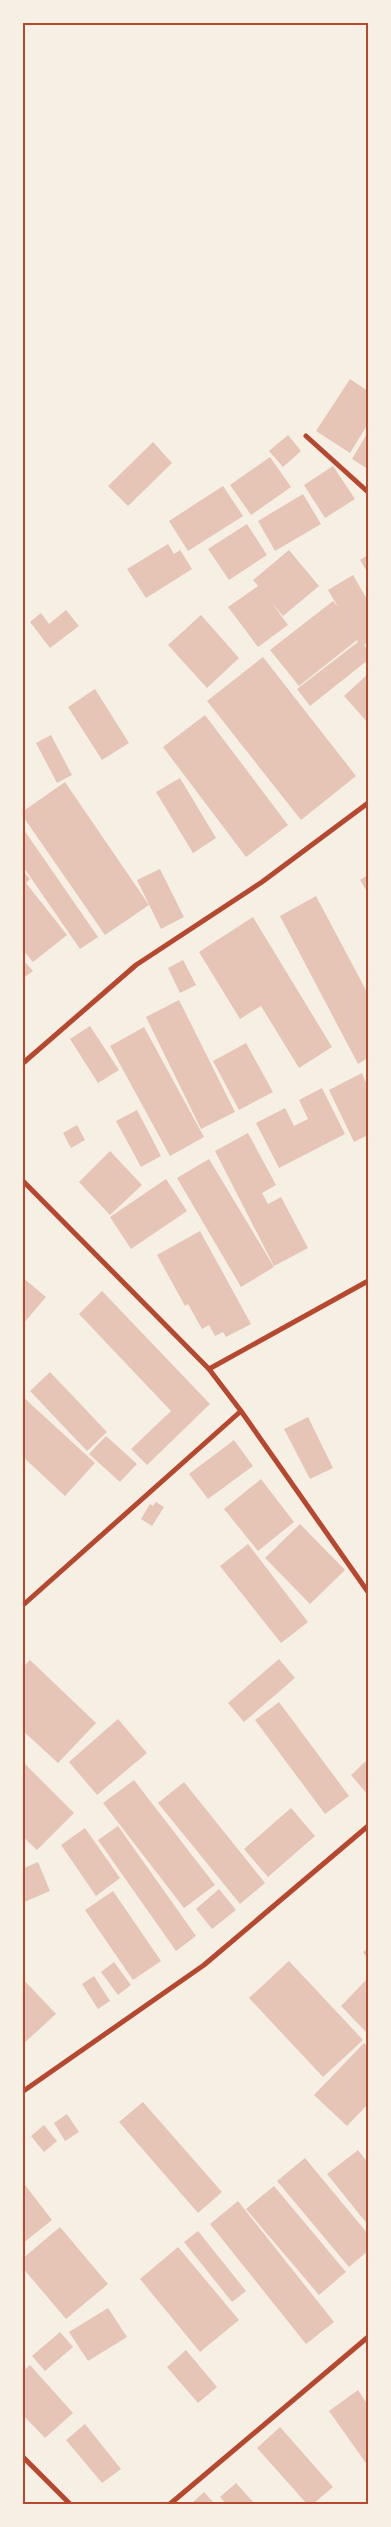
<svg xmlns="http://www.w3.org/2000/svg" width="391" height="2527" font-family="'Asap Condensed',sans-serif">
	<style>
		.building { fill: #e6c5b7 }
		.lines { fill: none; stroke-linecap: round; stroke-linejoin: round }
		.minor { stroke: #b5482f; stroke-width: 5 }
		.neatline { fill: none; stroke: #b5482f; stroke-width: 2 }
	</style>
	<rect width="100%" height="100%" fill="#f6efe4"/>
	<path class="building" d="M350,379L368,391V424L350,453L316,431Z
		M368,432V469L352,459Z
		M288,435L301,451L283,467L269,451Z
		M153,442L172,463L128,506L108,486Z
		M270,457L291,487L251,515L230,485Z
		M333,466L355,499L325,518L304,485Z
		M223,486L243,516L188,551L169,521Z
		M303,494L321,524L275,551L258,521Z
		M247,524L267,555L229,580L208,549Z
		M168,544L174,554L180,550L192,569L146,598L127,569Z
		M289,550L319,586L283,616L272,603L288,625L258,647L228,607L258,586L253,580Z
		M368,555V573L360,560Z
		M353,575L368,601V642L364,645L368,651V660L310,706L297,689L358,642L357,640L299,686L270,650L333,601L338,607L328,590Z
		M66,610L79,626L50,648L30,622L41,613L49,624Z
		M201,615L239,658L207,688L168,645Z
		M263,657L356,776L301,820L207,701Z
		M368,674V723L344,696Z
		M95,689L129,743L102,760L68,707Z
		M205,715L288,825L246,857L163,747Z
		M51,735L72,775L57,783L36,743Z
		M180,778L216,838L193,853L156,792Z
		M65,782L149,905L105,935L22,815V812Z
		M22,827L98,937L80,949L22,865Z
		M160,869L184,917L161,929L137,880Z
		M22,870L30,879L26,883L67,935L33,962L22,949Z
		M368,875V893L360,880Z
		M316,896L368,994V1058L358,1064L280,916Z
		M253,917L332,1047L299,1068L261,1006L240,1019L199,952Z
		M22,959L33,971L22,979Z
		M183,960L196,985L180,993L168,968Z
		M179,1000L235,1112L201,1129L146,1017Z
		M90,1026L119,1070L98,1083L70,1039Z
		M144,1027L204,1137L170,1156L110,1046Z
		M246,1043L273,1092L239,1110L213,1061Z
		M362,1073L368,1087V1135L354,1142L329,1090Z
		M322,1088L345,1134L279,1168L256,1123L285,1108L294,1126L308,1119L299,1100Z
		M137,1110L161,1156L141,1167L116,1121Z
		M77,1125L85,1140L71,1148L63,1133Z
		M248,1133L276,1185L262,1193L268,1204L281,1197L308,1248L274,1266L215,1151Z
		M110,1151L142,1185L110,1215L79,1182Z
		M209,1159L274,1267L241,1287L177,1178Z
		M166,1179L187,1211L131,1249L110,1217Z
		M200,1231L251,1324L226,1337L223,1332L215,1336L209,1325L202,1329L188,1304L185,1306L157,1255Z
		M22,1277L46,1297L22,1325Z
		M102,1291L210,1404L147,1465L131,1449L171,1411L79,1314Z
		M50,1372L107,1432L87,1451L30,1391Z
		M22,1396L95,1463L65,1496L22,1456Z
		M308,1417L333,1468L310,1479L284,1429Z
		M106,1436L137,1464L120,1482L89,1454Z
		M234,1440L253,1466L208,1499L189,1474Z
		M261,1479L294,1522L258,1551L224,1509Z
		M156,1502L164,1507L152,1526L141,1519L150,1504L153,1506Z
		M300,1524L345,1570L310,1604L265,1558Z
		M248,1544L308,1622L281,1643L220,1566Z
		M279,1659L295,1678L244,1722L228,1703Z
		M30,1660L96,1723L58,1763L22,1730V1668Z
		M279,1702L349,1796L325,1814L255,1720Z
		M118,1719L147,1753L97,1795L69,1762Z
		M368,1759V1795L351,1775Z
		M22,1761L74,1813L37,1850L22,1836Z
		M134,1780L215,1885L184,1908L103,1803Z
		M184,1782L265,1883L240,1904L158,1803Z
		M291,1808L315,1836L268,1877L244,1849Z
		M118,1826L196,1936L176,1951L98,1840Z
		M85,1828L120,1878L96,1896L61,1845Z
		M38,1862L50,1891L22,1903V1869Z
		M219,1889L236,1910L212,1929L196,1909Z
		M113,1891L161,1961L133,1980L85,1910Z
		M368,1948V1959L363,1952Z
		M289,1961L363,2040L323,2077L249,1998Z
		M114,1962L131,1985L118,1995L101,1972Z
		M94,1976L110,2001L98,2009L82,1984Z
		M22,1978L56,2014L22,2045Z
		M368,1978V2034L341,2006Z
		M364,2043L368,2047V2104L347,2126L314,2095Z
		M143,2102L222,2192L198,2213L119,2122Z
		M67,2114L79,2132L65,2141L54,2123Z
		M44,2125L57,2141L44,2152L31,2136Z
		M358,2150L368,2163V2225L327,2174Z
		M305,2158L368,2234V2251L349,2267L277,2181Z
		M22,2181L52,2220L22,2244Z
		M274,2186L346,2272L319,2295L246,2209Z
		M238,2201L334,2322L306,2344L210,2224Z
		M60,2227L108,2284L66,2319L22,2267V2259Z
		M198,2231L246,2291L232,2302L184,2242Z
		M178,2247L239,2320L200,2352L140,2279Z
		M108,2308L127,2337L88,2361L69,2332Z
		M60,2332L73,2347L45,2371L32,2356Z
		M186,2350L217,2387L198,2403L167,2367Z
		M30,2365L73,2413L45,2438L22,2414V2372Z
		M358,2390L368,2405V2466L329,2411Z
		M85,2424L121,2469L102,2483L66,2440Z
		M280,2427L333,2487L313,2504H307L257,2448Z
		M236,2483L255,2504H226L220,2497Z
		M204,2492L215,2504H191Z"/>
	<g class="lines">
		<path class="minor" d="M306,436L368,492
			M22,1064L136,965L262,882L368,803
			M22,1180L209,1369L241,1411L368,1592
			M209,1369L368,1281
			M22,1606L241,1411
			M22,2092L204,1965L368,1826
			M22,2456L70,2504
			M170,2504L368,2337"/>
	</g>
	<rect width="391" height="2527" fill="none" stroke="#f6efe4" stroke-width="48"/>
	<rect x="24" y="24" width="343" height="2479" class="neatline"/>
</svg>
